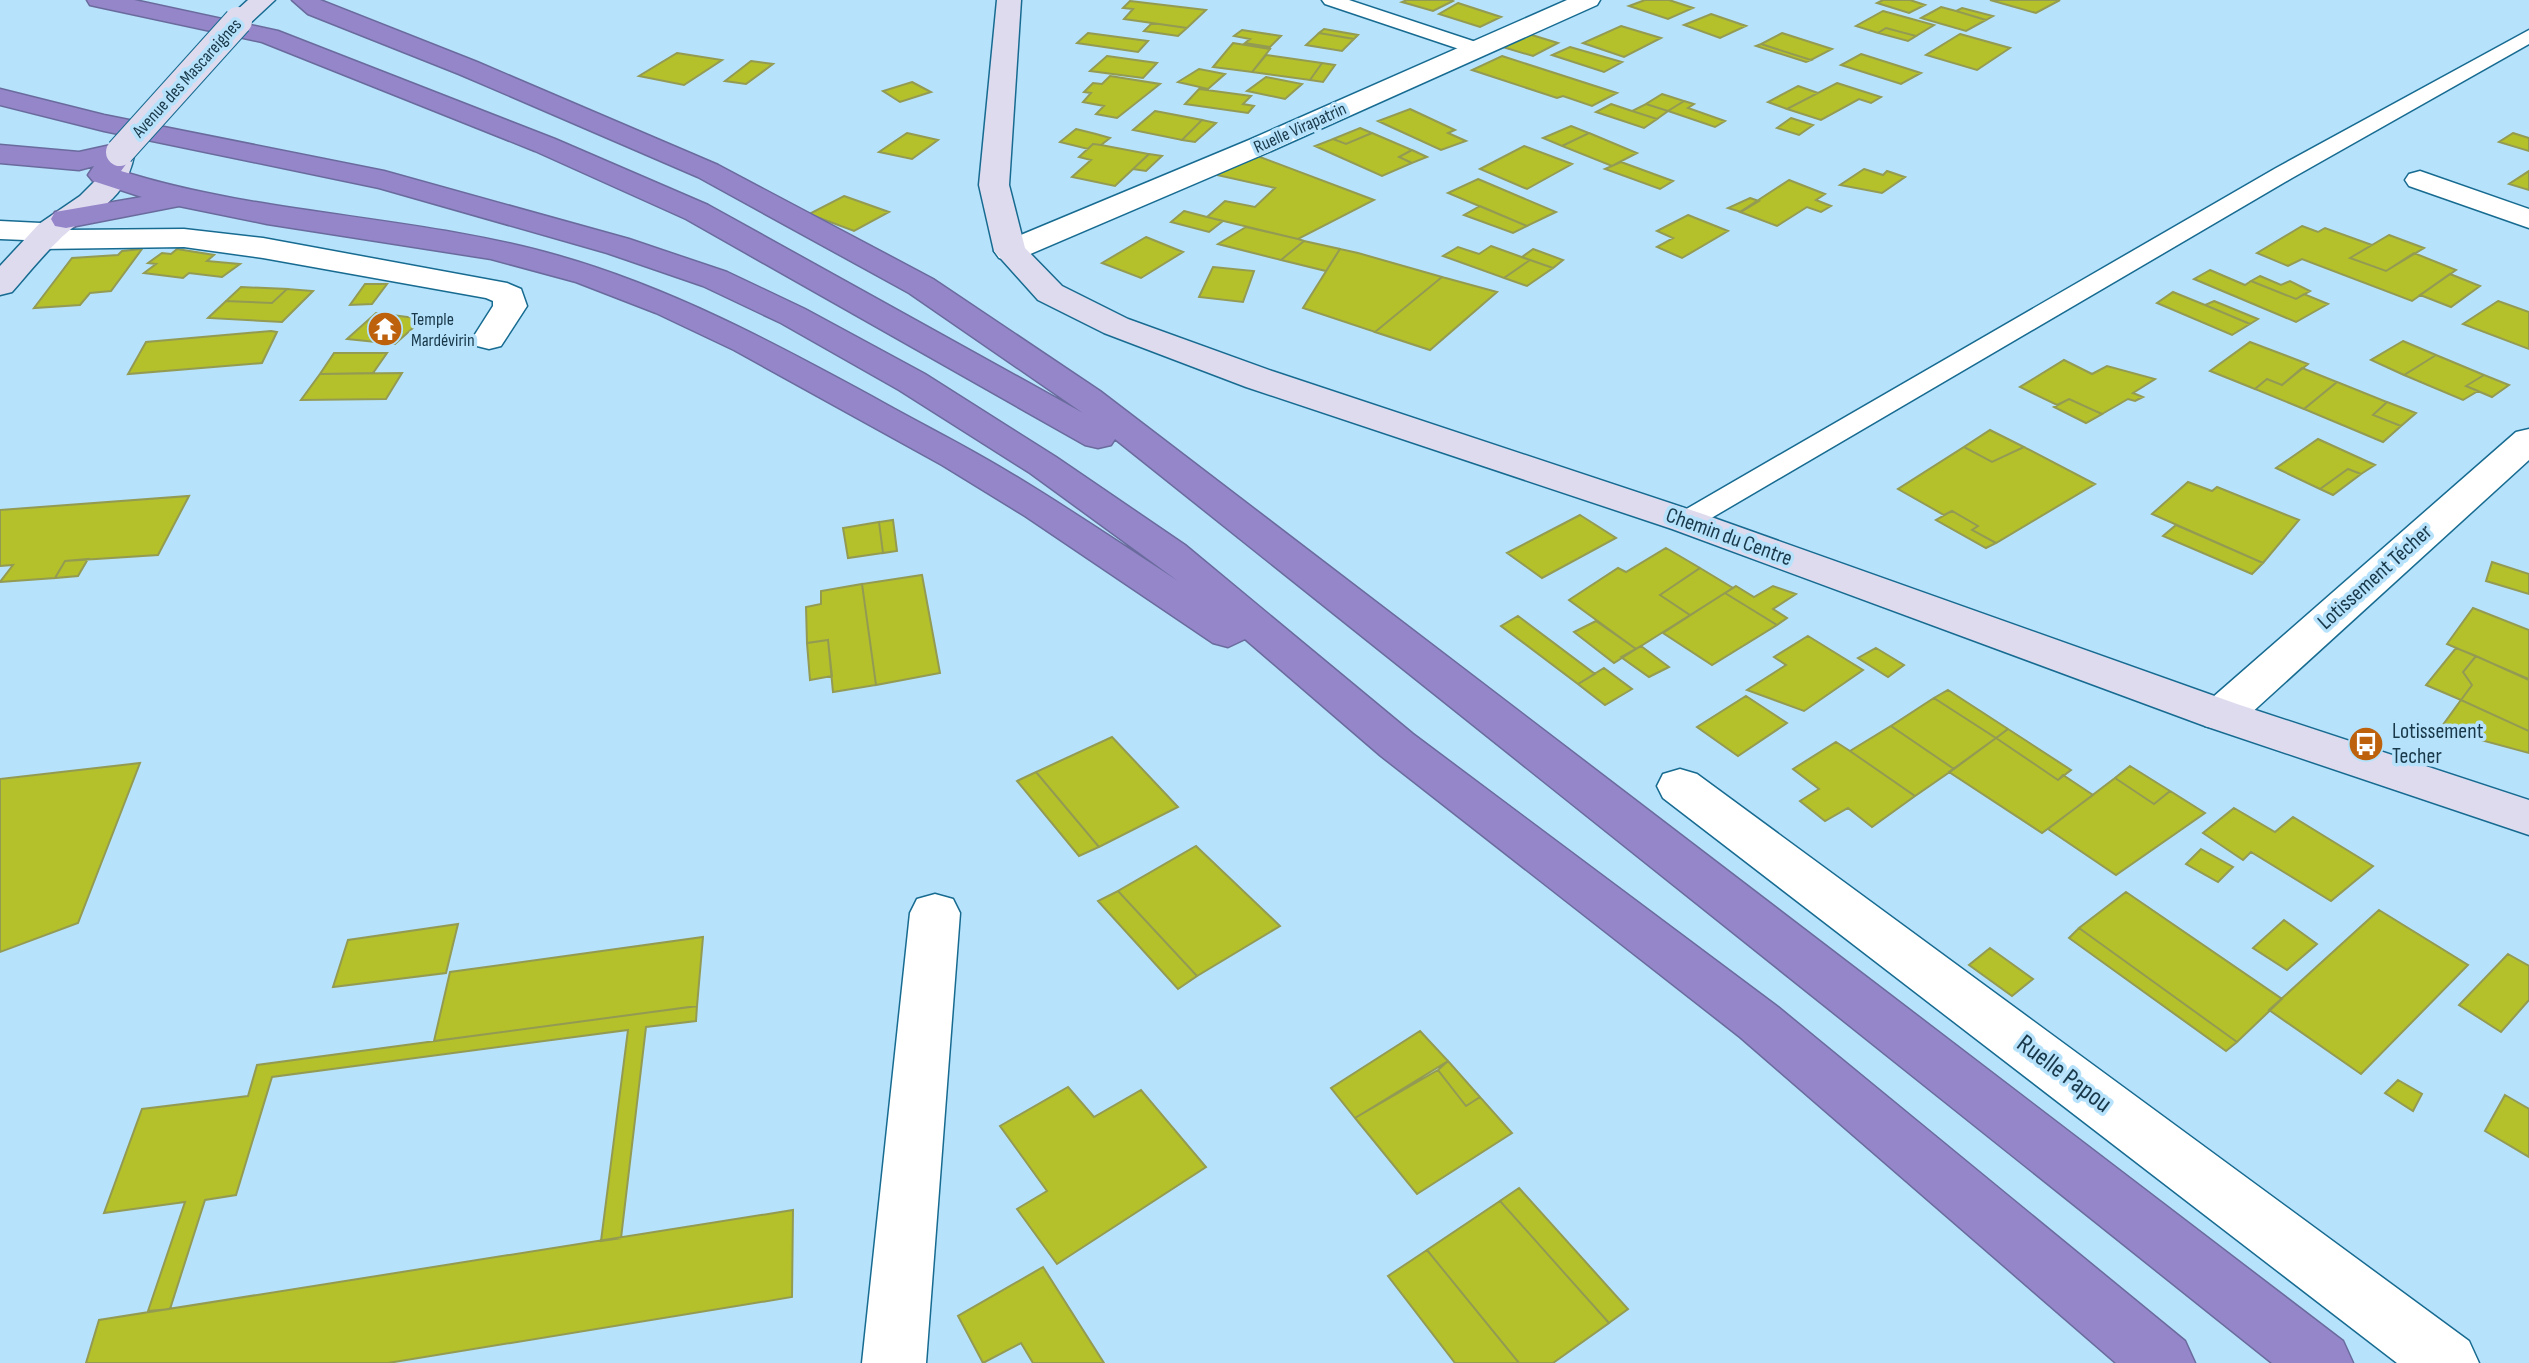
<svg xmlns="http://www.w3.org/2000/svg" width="2529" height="1363" font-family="'Sofia Sans Condensed',sans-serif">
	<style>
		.building { fill: #b5c12a; stroke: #939b53; stroke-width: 2 }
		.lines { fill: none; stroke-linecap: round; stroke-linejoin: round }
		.lane-casing { stroke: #176b91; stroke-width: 3 }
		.street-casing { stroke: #176b91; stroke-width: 3 }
		.secondary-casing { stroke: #176b91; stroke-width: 3 }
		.highway-casing { stroke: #6a6b9d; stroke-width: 3 }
		.lane { fill: #fff; fill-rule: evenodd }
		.street { fill: #fff; fill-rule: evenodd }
		.secondary { fill: #dfdbef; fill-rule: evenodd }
		.highway { fill: #9586ca; fill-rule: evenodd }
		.secondary-bridge-casing { stroke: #176b91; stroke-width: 30; stroke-linecap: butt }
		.secondary-bridge { stroke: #dfdbef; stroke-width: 28 }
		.labels { text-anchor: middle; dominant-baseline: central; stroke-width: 7; stroke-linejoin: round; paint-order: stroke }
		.far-street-label { font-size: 18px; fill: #19394a; stroke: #b6e2fb }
		.far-poi-label { font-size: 18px; fill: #19394a; stroke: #b6e2fb; text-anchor: start }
		.street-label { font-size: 22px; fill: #19394a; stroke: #b6e2fb }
		.poi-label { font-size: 22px; fill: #19394a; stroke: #b6e2fb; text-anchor: start }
		.near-street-label { font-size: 26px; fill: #19394a; stroke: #b6e2fb }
	</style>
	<rect width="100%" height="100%" fill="#b6e2fb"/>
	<path class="building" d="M1407,0H1451L1453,1L1433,11L1402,2Z
		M1645,0H1669L1693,8L1668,19L1629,6Z
		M1883,0H1910L1925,5L1909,13L1877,3Z
		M1990,0H2060L2036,13Z
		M1130,1L1206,10L1187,28L1124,19L1133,9L1123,8Z
		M1458,3L1501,17L1480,27L1439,14Z
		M1941,7L1956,11L1986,20L1966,31L1921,18Z
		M1962,8L1993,16L1986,20L1956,11Z
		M1883,11L1934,25L1916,36L1886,28L1878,33L1856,26Z
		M1711,14L1746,26L1720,38L1684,25Z
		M1152,23L1187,28L1178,36L1144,31Z
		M1621,26L1661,38L1624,57L1583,43Z
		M1886,28L1916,36L1908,41L1878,33Z
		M1324,29L1358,35L1354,39L1319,33Z
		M1242,30L1281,36L1270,47L1245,43L1250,39L1234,36Z
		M1522,32L1558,43L1533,56L1496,45Z
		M1088,33L1148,41L1138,52L1077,43Z
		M1319,33L1354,39L1342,51L1306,45Z
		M1782,33L1832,49L1811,60L1761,44Z
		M1960,34L2010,48L1977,70L1926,55Z
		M1233,43L1270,49L1252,72L1213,67Z
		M1761,44L1811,60L1806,62L1756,46Z
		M1570,47L1622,62L1604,72L1552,55Z
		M677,53L722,60L684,85L639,76Z
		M1861,54L1921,73L1901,84L1841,65Z
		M1266,55L1322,63L1310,80L1252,72Z
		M1107,56L1157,63L1143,78L1090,71Z
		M1502,56L1617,93L1592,106L1563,96L1557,98L1472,70Z
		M751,61L773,64L746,84L725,81Z
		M1322,63L1335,65L1323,82L1310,80Z
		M1199,69L1225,74L1208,89L1178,82Z
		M1110,76L1160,84L1117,118L1096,114L1104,106L1083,102L1091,93L1084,92L1093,83L1102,84Z
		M1266,77L1302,84L1285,99L1247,91Z
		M912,82L931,92L900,102L883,91Z
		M1837,83L1881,97L1871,103L1859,99L1821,120L1787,109Z
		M1798,86L1818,93L1787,109L1768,102Z
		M1199,89L1251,96L1243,104L1254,106L1248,113L1185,104Z
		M1662,94L1684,101L1668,111L1646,104Z
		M1684,101L1694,104L1688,108L1725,121L1715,127L1668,111Z
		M1611,104L1632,111L1657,119L1644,128L1596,112Z
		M1646,104L1668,111L1657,119L1632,111Z
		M1410,109L1455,130L1448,133L1466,141L1441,150L1378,121Z
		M1155,111L1202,120L1182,140L1133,130Z
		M1791,118L1813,125L1799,135L1777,128Z
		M1202,120L1216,123L1195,142L1182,140Z
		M1571,126L1589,133L1562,146L1543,138Z
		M1360,128L1372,133L1346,144L1333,139Z
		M1076,129L1096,134L1110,138L1101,145L1093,144L1088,149L1060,142Z
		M907,133L938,140L912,159L879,152Z
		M1372,133L1412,150L1399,157L1412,163L1382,176L1315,146L1333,139L1346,144Z
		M1589,133L1637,153L1612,166L1562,146Z
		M2513,133L2529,138V151L2499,142Z
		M1093,144L1101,145L1149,154L1115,186L1072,177L1091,160L1079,157Z
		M1524,146L1572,164L1527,189L1480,169Z
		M1412,150L1427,157L1412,163L1399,157Z
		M1149,154L1162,156L1146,171L1133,169Z
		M1252,154L1374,200L1298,239L1207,217L1225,201L1255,207L1275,188L1208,173Z
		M1621,162L1673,181L1660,189L1605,169Z
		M1864,169L1883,175L1887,171L1905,177L1882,193L1840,185Z
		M2529,171V190L2509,184Z
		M1478,179L1556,212L1527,226L1448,193Z
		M1789,180L1825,194L1816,200L1831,206L1821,212L1807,207L1777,226L1740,212Z
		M844,196L889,212L854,231L809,214Z
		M1750,198L1759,201L1741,212L1728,208Z
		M1480,206L1527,226L1513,233L1464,215Z
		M1184,211L1207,217L1223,221L1209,232L1171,222Z
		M1688,215L1728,231L1682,258L1657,247L1673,238L1657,231Z
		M2302,226L2318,232L2325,228L2372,245L2350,258L2386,271L2414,253L2456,270L2412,301L2302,259L2288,266L2257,253Z
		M1246,227L1298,239L1304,241L1281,260L1218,244Z
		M2389,235L2424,248L2386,271L2350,258Z
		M1146,237L1183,252L1141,278L1102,263Z
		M1304,241L1340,249L1326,271L1281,260Z
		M1491,246L1530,260L1504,278L1443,256L1458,247L1479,254Z
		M142,249L111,291L90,293L80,305L34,308L72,258L118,255L122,251Z
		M177,249L214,255L207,261L240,264L222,277L189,273L183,278L144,273L156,264L148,263L162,253L171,254Z
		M1340,249L1358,253L1442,277L1375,332L1303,308Z
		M1533,249L1563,260L1553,268L1522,257Z
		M1530,260L1553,268L1527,286L1504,278Z
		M1213,267L1254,271L1243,302L1199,297Z
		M2210,270L2245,285L2251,281L2296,299L2304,294L2328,304L2296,322L2194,279Z
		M2450,274L2480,286L2451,307L2420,295Z
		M2260,276L2281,285L2290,281L2310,291L2296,299L2251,281Z
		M1442,277L1497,292L1430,350L1375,332Z
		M365,284H387L372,304L350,305Z
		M241,287L287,289L272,303L226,301Z
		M287,289L313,291L282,322L208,318L226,301L272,303Z
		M2173,292L2205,305L2250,324L2232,335L2157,303Z
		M2214,301L2258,319L2250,324L2205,305Z
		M2498,301L2529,312V349L2463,324Z
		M376,313L423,319L395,344L347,339Z
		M271,331L277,332L262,363L128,374L146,342Z
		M2403,341L2436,355L2404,375L2371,360Z
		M2250,342L2308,364L2282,385L2267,379L2255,389L2210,371Z
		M334,353H387L373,373L320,374Z
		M2436,355L2484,375L2466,386L2478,391L2463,400L2404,375Z
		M2064,360L2092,374L2107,366L2155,379L2133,393L2143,397L2135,401L2128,399L2102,414L2069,399L2057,405L2020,387Z
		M2302,368L2337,382L2304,409L2255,389L2267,379L2282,385Z
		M402,373L386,399L301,400L320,374Z
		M2484,375L2509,385L2492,397L2466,386Z
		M2337,382L2387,402L2373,415L2401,426L2383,442L2304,409Z
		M2069,399L2102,414L2086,423L2054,407Z
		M2387,402L2416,413L2401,426L2373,415Z
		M1990,430L2024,447L1992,462L1964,447Z
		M2318,439L2375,465L2361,474L2348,469L2320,489L2276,468Z
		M1964,447L1992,462L2024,447L2095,484L1996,543L1972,530L1978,526L1952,511L1944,515L1898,489Z
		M2348,469L2361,474L2333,495L2320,489Z
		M2188,482L2212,491L2217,487L2299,520L2263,563L2152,514Z
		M189,496L158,555L65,561L55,578L0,582L13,565L0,566V510Z
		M1952,511L1978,526L1972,530L1996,543L1986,548L1936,520Z
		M1580,515L1616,538L1542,578L1507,553Z
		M893,520L897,551L883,553L879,522Z
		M879,522L883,553L848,558L843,528Z
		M2176,525L2263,563L2252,574L2163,536Z
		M1666,548L1700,568L1660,595L1690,615L1641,646L1636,649L1569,600L1618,568L1626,572Z
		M88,559L78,576L55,578L65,561Z
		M2492,562L2529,574V594L2486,581Z
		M1700,568L1733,588L1690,615L1660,595Z
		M922,575L940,673L876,685L862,584Z
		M862,584L876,685L833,692L828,640L807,643L806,607L821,604V591Z
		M1736,586L1754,597L1773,586L1796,594L1773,609L1787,618L1777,625L1725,593Z
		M1725,593L1777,625L1712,665L1663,633Z
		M2473,608L2529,630V679L2447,644Z
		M1518,616L1595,674L1578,684L1501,626Z
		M1596,621L1636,649L1614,663L1574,632Z
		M1808,636L1863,670L1804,711L1747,690L1786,665L1774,657Z
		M828,640L832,676L810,680L807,643Z
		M1641,646L1669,667L1649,677L1621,657Z
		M1876,648L1904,665L1888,677L1858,658Z
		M2456,648L2476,656L2463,672L2472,685L2461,700L2426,685Z
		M2476,656L2529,680V731L2461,700L2472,685L2463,672Z
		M1604,668L1632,689L1605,705L1578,684Z
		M1948,690L2008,729L1996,738L1934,698Z
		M1746,696L1787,723L1738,756L1697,727Z
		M1934,698L1996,738L1954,769L1891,726Z
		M2461,700L2529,731V753L2440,729Z
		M1891,726L1954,769L1915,796L1850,751Z
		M2008,729L2071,770L2058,780L1996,738Z
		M1112,737L1178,807L1099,847L1036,772Z
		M1996,738L2058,780L2063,775L2093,795L2042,833L1949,772Z
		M1836,742L1850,751L1915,796L1872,827L1848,808L1825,821L1800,801L1819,789L1793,769Z
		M140,763L78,923L0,952V779Z
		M2130,766L2170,791L2154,804L2115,778Z
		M1036,772L1099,847L1079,856L1017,781Z
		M2115,778L2154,804L2170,791L2205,813L2116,875L2048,829Z
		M2234,808L2275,832L2293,817L2373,866L2331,901L2251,852L2243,860L2203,833Z
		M1196,846L1280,926L1197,976L1118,891Z
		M2201,849L2233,867L2218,882L2186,864Z
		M1118,891L1197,976L1178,989L1098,901Z
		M2126,892L2282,999L2237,1042L2079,928Z
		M2379,910L2468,965L2361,1074L2269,1010Z
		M2284,920L2317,944L2287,970L2253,948Z
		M458,924L446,973L333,987L348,940Z
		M2079,928L2237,1042L2226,1051L2069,938Z
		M703,937L697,1006L434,1041L450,972Z
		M1990,948L2033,979L2012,996L1969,965Z
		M2508,954L2529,966V1000L2501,1032L2459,1005Z
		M697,1006L696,1021L646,1027L621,1238L601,1241L628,1030L272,1077L236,1195L205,1200L170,1309L148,1311L185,1202L104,1213L142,1109L248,1096L257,1065Z
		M1420,1031L1448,1061L1355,1118L1331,1088Z
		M1448,1061L1480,1097L1466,1106L1438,1070Z
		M1438,1070L1466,1106L1480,1097L1512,1133L1417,1194L1355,1118Z
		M2398,1080L2422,1094L2413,1111L2385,1093Z
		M1068,1087L1094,1117L1141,1090L1206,1167L1057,1264L1017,1209L1047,1191L1000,1126Z
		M2505,1095L2529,1109V1157L2485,1131Z
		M1519,1188L1628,1309L1609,1323L1500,1201Z
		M1500,1201L1609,1323L1553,1363H1519L1427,1250Z
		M793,1210L792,1297L388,1363H86L99,1320Z
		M1427,1250L1519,1363H1455L1388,1276Z
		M1043,1267L1104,1363H1033L1021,1343L983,1363L958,1316Z"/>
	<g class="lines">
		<defs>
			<path id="lane" d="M1322,0H1349L1485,45L1487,49L1485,53H1471L1325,4Z
				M2529,30V44L2292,178L1696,527L1686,530L1676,527L1672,521L1676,515L2276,168Z"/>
			<path id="street" d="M1567,0H1600L1597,5L1269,152L1021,258L1010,261L999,258L994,251L999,244L1249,140Z
				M2420,171L2529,209V228L2409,186L2405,180L2409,174Z
				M0,221L61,224L65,230L184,229L263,238L507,283L521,289L527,306L501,346L489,349L477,346L472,339L493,306V301L486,298L263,258L184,247L41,249L30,247L25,240L0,239Z
				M2529,429V460L2237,726L2221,730L2205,726L2199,715L2205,704L2516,432Z
				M1680,769L1697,774L2469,1341L2479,1363H2397L1663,798L1657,786L1663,774Z
				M935,894L953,899L960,913L926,1363H862L910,913L917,899Z"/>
			<path id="secondary" d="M248,0H275L247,26H229L225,21Z
				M997,0H1021L1009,185L1025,248L1062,286L1128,319L1272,371L1700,513L2237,704L2529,800V835L2205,726L1672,529L1246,387L1104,333L1038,300L994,251L979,185Z
				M120,143L130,146L135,152C123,210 94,205 59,240C42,256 27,275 12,292L0,295V266L39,224L80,196L100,176L110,146Z"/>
			<path id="highway" d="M87,0H134L278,31L555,139L708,205L1083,413L909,293L698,177L459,74L308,14L292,0H320L477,62L718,165L933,279L1100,391L2343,1341L2353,1363H2272L1115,439L1111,445L1098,448L1085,445L686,219L535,151L262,42L99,7L90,5Z
				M0,89L104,115L384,171L629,239L727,272L805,309L925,374L1056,457L1185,545L1413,734L1778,1007L2185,1341L2195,1363H2116L1740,1037L1381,756L1245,639L1228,647L1213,643L1025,516L942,465L734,350L656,313L576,282L491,259L267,224L179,206L66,228L55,226L51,219L55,212L142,197L93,181L88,175L94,166L79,170L0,163V145L79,152L120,143L130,146L135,152L121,171C264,216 416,215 559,256C671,288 772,342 873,397C917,422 962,444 1005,470C1064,505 1121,544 1178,581L1030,473L899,390L781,323L703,286L607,253L379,188L104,131L0,105Z"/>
		</defs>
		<use href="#lane" class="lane-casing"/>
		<use href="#street" class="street-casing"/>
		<use href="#secondary" class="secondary-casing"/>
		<use href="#highway" class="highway-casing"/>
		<use href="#lane" class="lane"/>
		<use href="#street" class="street"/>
		<use href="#secondary" class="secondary"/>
		<use href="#highway" class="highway"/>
		<defs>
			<path id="secondary-bridge" d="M120,152L238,21"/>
		</defs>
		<use href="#secondary-bridge" class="secondary-bridge-casing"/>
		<use href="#secondary-bridge" class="secondary-bridge"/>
	</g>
	<defs>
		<symbol id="temple-disc" viewBox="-11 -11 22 22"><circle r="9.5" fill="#bd610c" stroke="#b6e2fb"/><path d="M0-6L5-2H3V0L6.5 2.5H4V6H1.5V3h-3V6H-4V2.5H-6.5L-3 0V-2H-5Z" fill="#fff"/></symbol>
		<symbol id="bus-disc" viewBox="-11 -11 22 22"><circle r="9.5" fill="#bd610c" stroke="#b6e2fb"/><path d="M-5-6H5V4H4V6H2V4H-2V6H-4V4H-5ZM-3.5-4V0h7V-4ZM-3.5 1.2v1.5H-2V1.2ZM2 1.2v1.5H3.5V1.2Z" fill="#fff"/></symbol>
	</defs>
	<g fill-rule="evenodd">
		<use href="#temple-disc" x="365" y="309" width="40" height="40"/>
		<use href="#bus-disc" x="2346" y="724" width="40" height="40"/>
	</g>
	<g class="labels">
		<g class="far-street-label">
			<text transform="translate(187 78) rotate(-48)">Avenue des Mascareignes</text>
			<text transform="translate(1300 128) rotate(-24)">Ruelle Virapatrin</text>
		</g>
		<g class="far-poi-label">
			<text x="411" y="319">Temple<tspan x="411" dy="21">Mardévirin</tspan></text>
		</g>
		<g class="street-label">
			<text transform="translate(1729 537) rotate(20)">Chemin du Centre</text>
			<text transform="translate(2375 577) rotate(-42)">Lotissement Técher</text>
		</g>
		<g class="poi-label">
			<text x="2392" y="731">Lotissement<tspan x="2392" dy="25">Techer</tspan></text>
		</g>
		<g class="near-street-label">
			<text transform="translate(2064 1074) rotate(37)">Ruelle Papou</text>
		</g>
	</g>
</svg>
